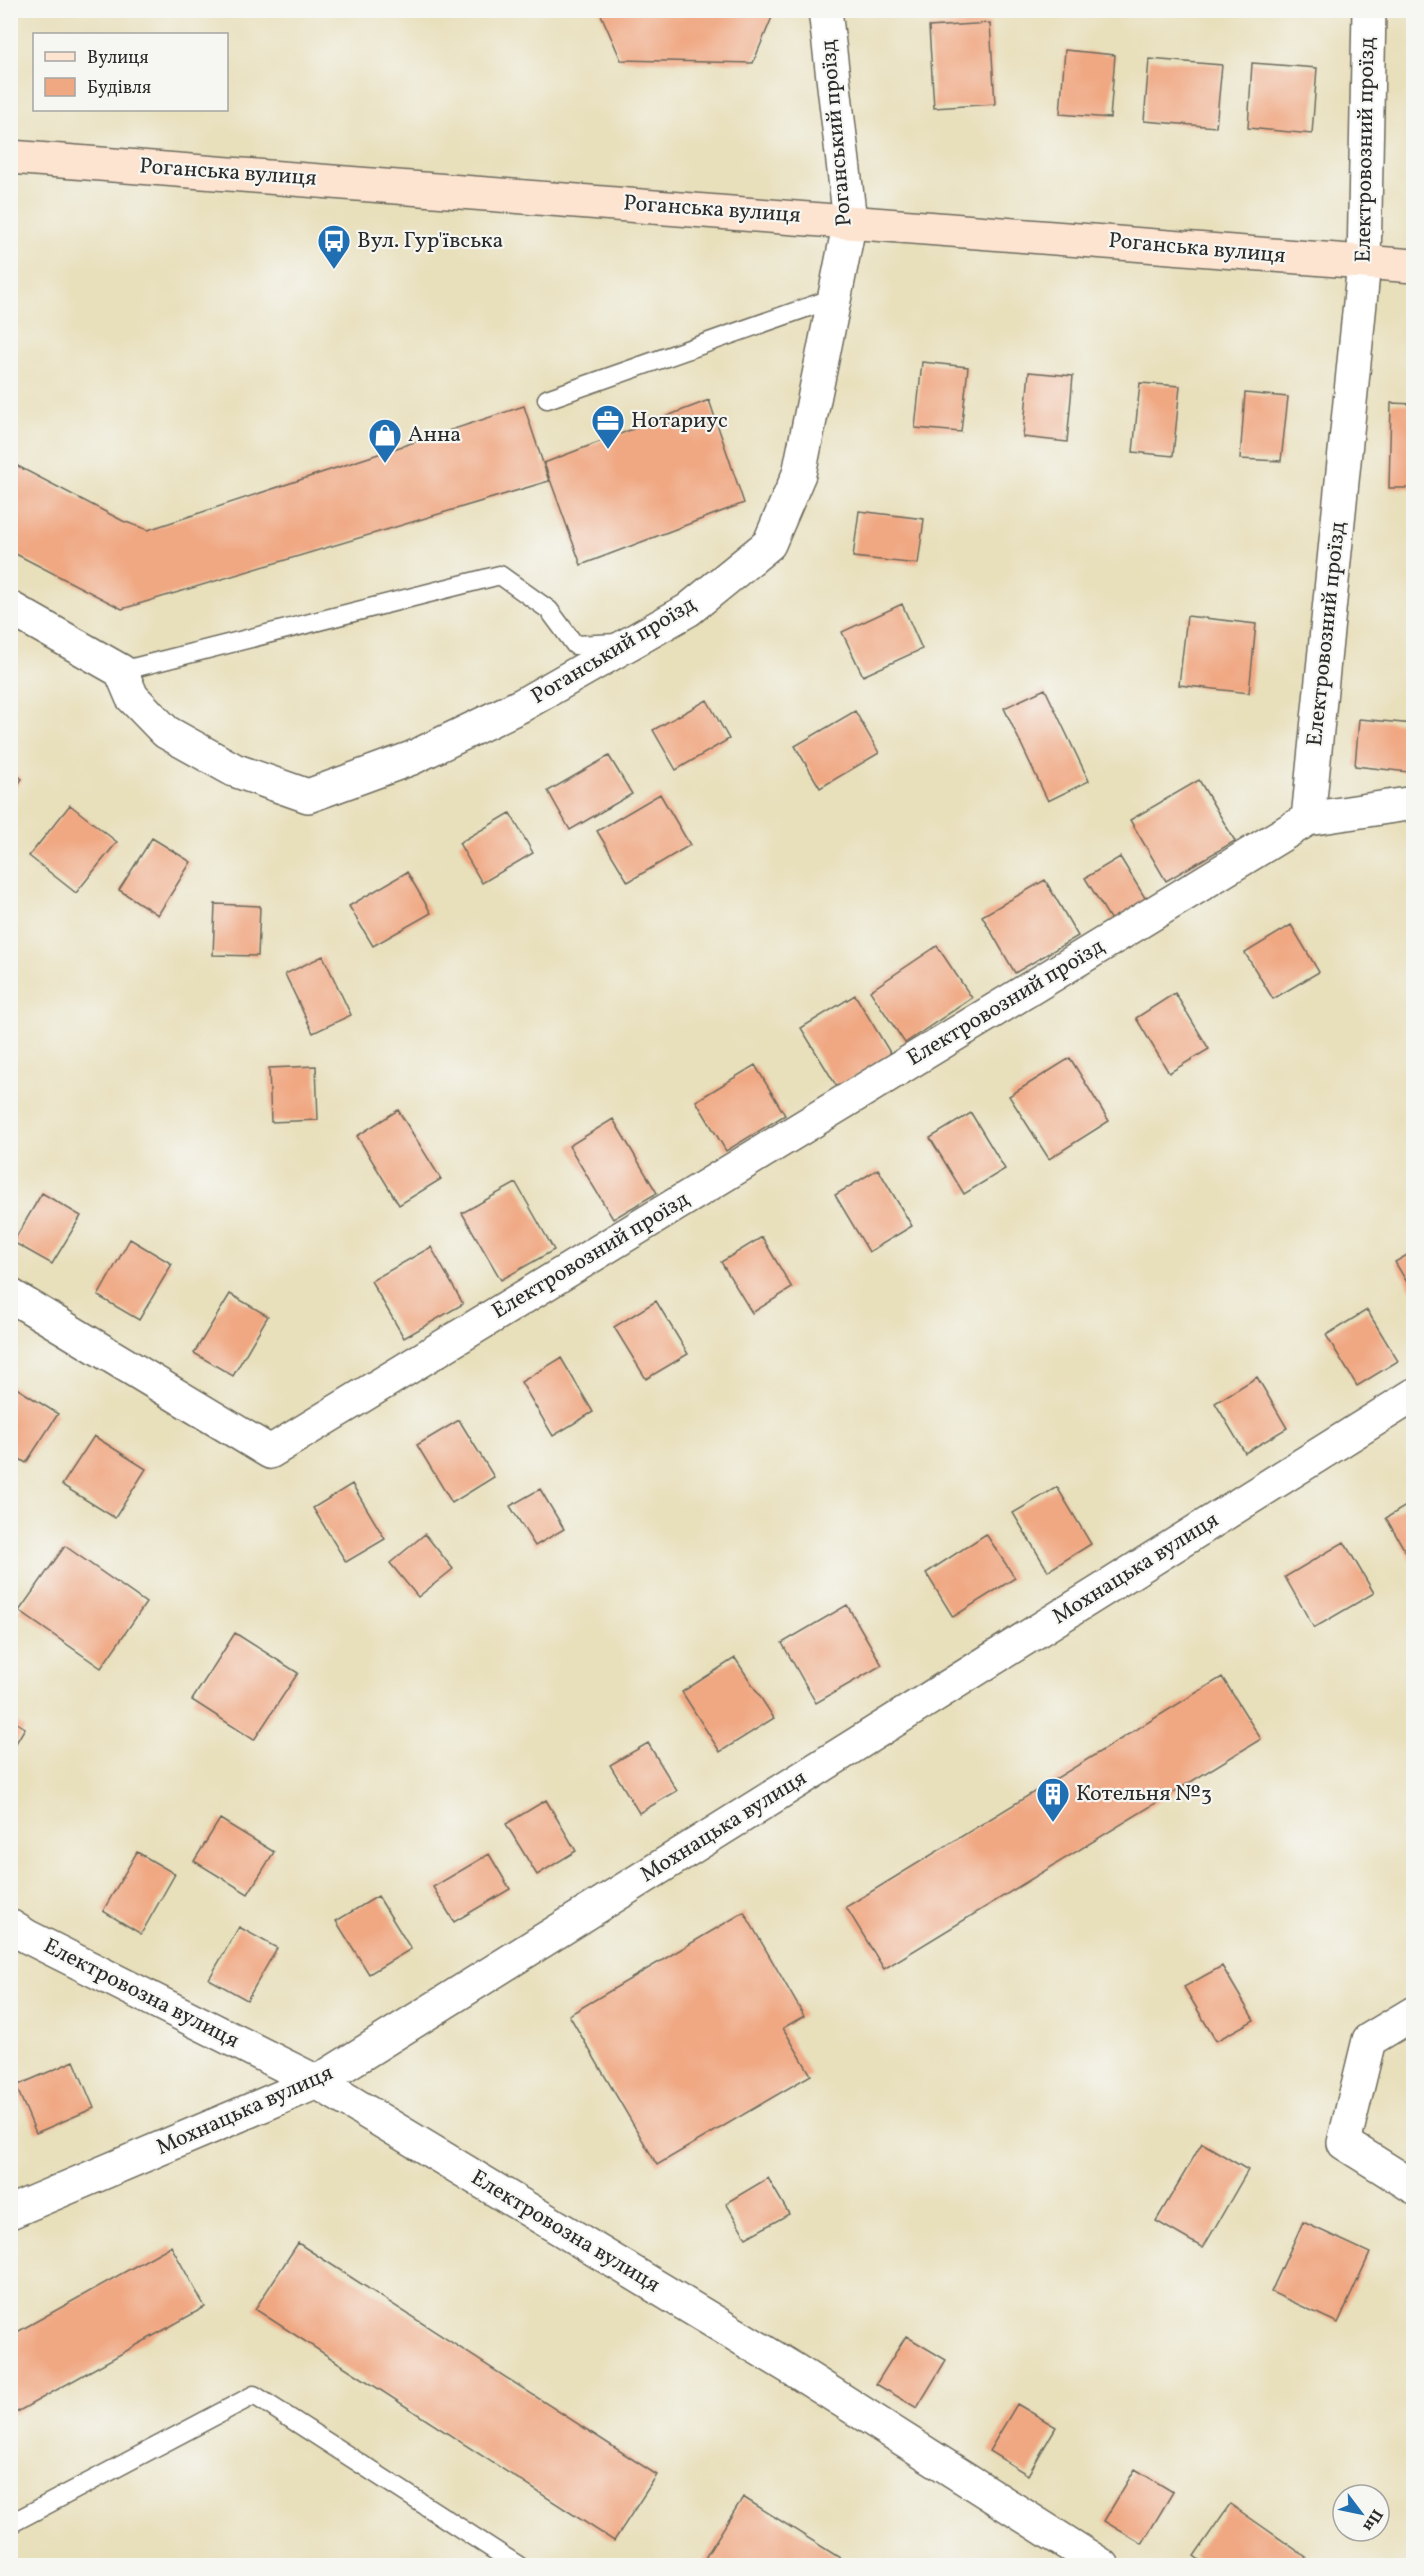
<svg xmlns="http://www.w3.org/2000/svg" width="1424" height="2576" font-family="Vollkorn,serif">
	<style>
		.building { fill: #f0a883 }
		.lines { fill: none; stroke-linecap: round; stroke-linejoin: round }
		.lane-casing { stroke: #6d6a5d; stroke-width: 21 }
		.street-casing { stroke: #6d6a5d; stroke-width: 36 }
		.secondary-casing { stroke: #6d6a5d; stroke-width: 36 }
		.lane { stroke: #fff; stroke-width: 18 }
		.street { stroke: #fff; stroke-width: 33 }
		.secondary { stroke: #fde4d1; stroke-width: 33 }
		.labels { text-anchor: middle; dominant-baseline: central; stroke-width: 4.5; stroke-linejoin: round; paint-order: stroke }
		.street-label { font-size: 22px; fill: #2b2b2b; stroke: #f6f6f2 }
		.poi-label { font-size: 22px; fill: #2b2b2b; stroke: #f6f6f2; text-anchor: start }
	</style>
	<rect width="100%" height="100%" fill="#f6f6f2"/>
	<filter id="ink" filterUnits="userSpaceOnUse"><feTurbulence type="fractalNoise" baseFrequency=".0167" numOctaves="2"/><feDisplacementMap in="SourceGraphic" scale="12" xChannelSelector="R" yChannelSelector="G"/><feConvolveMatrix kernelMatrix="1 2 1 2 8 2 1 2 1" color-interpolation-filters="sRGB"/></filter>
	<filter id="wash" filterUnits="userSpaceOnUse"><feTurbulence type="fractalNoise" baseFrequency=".008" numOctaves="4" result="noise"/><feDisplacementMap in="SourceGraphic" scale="24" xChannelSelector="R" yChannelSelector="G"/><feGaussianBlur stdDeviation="1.35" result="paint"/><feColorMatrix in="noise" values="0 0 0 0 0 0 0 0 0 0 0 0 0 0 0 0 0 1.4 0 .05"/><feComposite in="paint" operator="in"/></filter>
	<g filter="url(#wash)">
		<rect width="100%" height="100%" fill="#e8dfbb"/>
		<g id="blocks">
			<path class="building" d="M599,10H775L753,63L621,60Z
				M990,23L995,104L934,108L929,27Z
				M1065,50L1115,55L1110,118L1060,114Z
				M1149,59L1222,65L1216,127L1144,121Z
				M1252,63L1317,68L1312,134L1248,128Z
				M922,362L968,367L961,432L915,428Z
				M1029,372L1073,376L1067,442L1023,437Z
				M1140,383L1180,386L1173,456L1133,452Z
				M1245,393L1288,397L1281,461L1240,459Z
				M709,400L744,503L581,565L544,463Z
				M1391,403L1414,404V488H1389Z
				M524,406L549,481L122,609L10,551V462L123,521L148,530Z
				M859,511L924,519L918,564L853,557Z
				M902,604L922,649L863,676L842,632Z
				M1187,616L1256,624L1249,693L1179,685Z
				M1045,689L1089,781L1048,801L1004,708Z
				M707,700L729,739L676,770L653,730Z
				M855,711L879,753L820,788L795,746Z
				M1359,719L1414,724L1408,772L1355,766Z
				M609,756L632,794L570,830L548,791Z
				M10,770L22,779L10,795Z
				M1199,780L1235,841L1166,881L1130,820Z
				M660,794L690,845L628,882L597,831Z
				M70,805L117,842L76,893L29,856Z
				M510,813L533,853L482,883L459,843Z
				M152,838L191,862L158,915L119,890Z
				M1120,857L1147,901L1112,922L1085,878Z
				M407,872L431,913L373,946L349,906Z
				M1045,880L1078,936L1015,973L982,916Z
				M215,904L260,906L258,956L213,955Z
				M1291,925L1319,972L1273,999L1245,953Z
				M937,946L972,998L905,1043L870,991Z
				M323,956L351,1015L313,1033L285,974Z
				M1175,993L1209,1049L1169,1073L1136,1018Z
				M855,995L891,1054L837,1087L801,1028Z
				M1070,1058L1109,1121L1049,1159L1009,1096Z
				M755,1065L785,1115L726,1151L696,1101Z
				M316,1066L318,1120L271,1122L269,1068Z
				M398,1110L441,1179L399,1205L357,1136Z
				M971,1113L1005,1169L964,1194L930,1138Z
				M613,1119L657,1193L613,1219L569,1146Z
				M878,1169L912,1226L869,1252L835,1195Z
				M516,1183L554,1250L501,1280L462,1213Z
				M42,1193L81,1216L52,1264L13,1242Z
				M762,1237L792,1288L752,1313L721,1262Z
				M130,1239L172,1264L139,1320L98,1296Z
				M431,1247L463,1304L404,1338L371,1281Z
				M1414,1251V1294L1395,1262Z
				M230,1294L268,1316L233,1376L194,1353Z
				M656,1301L688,1354L646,1379L614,1327Z
				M1367,1310L1398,1361L1357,1386L1326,1335Z
				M561,1358L593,1412L553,1436L521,1382Z
				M1257,1377L1287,1428L1245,1453L1215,1403Z
				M10,1384L58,1414L26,1463L10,1453Z
				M459,1420L494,1477L452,1503L417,1445Z
				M94,1436L146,1469L115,1518L62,1485Z
				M352,1484L385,1539L346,1562L313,1508Z
				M1057,1487L1091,1544L1048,1571L1013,1513Z
				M540,1489L564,1529L535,1546L510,1506Z
				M1414,1501V1559L1411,1561L1386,1518Z
				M425,1534L453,1569L418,1597L390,1563Z
				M986,1534L1015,1578L953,1617L926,1573Z
				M1344,1542L1374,1593L1314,1628L1285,1577Z
				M65,1546L146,1603L101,1668L19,1611Z
				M847,1605L882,1665L816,1703L782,1643Z
				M235,1633L298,1673L254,1740L192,1700Z
				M735,1658L774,1718L720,1752L682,1692Z
				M1222,1677L1261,1739L884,1969L846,1907Z
				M10,1719L25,1728L10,1753Z
				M648,1743L677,1791L639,1813L610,1765Z
				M546,1800L576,1851L537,1875L506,1824Z
				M220,1819L274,1852L248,1894L194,1861Z
				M137,1852L175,1874L141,1934L103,1911Z
				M489,1854L510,1889L454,1922L433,1887Z
				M378,1896L411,1949L369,1974L336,1921Z
				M744,1912L804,2016L783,2028L811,2075L657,2165L569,2015Z
				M239,1927L277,1948L247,2000L209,1979Z
				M1222,1966L1254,2020L1216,2041L1184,1987Z
				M74,2061L94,2108L36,2133L16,2086Z
				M1202,2143L1248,2170L1203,2248L1156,2221Z
				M768,2178L789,2214L746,2238L726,2203Z
				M1303,2222L1370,2253L1338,2323L1271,2292Z
				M298,2243L657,2475L614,2541L255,2309Z
				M171,2246L205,2307L10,2416V2336Z
				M906,2336L946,2360L917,2408L876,2384Z
				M1017,2404L1056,2427L1028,2475L989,2451Z
				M1135,2469L1173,2492L1142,2544L1104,2521Z
				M743,2497L840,2558L836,2566H700Z
				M1230,2504L1306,2557L1300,2566H1208L1194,2556Z"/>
		</g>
	</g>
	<g filter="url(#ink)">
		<use href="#blocks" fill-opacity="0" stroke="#6d6a5d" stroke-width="1.5"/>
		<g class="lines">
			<defs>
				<path id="lane" d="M547,399L834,298
					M121,671L500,575L549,610L575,645L618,643
					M10,2524L254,2395L519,2566"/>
				<path id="street" d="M10,608L121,671L132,697L166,732L234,770L308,796L412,758L522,705L688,610L769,544L799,474L850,221L825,10
					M1308,819L1414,803
					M10,1295L270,1452L1308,819L1364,263L1369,10
					M10,1926L28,1937L317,2082L796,2371L1103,2566
					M1414,2013L1369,2040L1344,2143L1414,2187
					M10,2212L317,2082L1414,1395"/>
				<path id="secondary" d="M10,157L1414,266"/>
			</defs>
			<use href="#lane" class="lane-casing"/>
			<use href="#street" class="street-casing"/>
			<use href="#secondary" class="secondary-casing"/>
			<use href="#lane" class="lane"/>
			<use href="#street" class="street"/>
			<use href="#secondary" class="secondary"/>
		</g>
	</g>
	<defs>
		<symbol id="bus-pin" viewBox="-11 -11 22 30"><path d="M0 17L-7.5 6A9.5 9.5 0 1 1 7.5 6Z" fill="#1f6fb2" stroke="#f6f6f2"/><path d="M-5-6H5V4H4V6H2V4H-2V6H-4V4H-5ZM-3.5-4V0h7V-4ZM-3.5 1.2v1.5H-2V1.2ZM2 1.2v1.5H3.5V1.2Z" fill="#fff"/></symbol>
		<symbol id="office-pin" viewBox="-11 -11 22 30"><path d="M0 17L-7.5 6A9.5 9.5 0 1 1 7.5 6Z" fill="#1f6fb2" stroke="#f6f6f2"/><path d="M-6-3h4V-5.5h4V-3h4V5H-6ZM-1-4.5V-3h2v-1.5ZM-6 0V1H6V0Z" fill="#fff"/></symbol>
		<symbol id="shop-pin" viewBox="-11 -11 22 30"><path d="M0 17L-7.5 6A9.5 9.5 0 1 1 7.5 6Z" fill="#1f6fb2" stroke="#f6f6f2"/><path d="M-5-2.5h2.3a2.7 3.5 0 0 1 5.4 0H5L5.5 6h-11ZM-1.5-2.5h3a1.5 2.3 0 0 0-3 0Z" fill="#fff"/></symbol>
		<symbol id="building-pin" viewBox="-11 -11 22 30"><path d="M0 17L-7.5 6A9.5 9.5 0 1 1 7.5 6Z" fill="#1f6fb2" stroke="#f6f6f2"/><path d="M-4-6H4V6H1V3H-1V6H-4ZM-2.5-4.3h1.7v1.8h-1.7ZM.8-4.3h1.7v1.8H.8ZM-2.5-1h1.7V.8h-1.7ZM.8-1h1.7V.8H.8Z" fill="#fff"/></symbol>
	</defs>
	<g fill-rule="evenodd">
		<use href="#bus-pin" x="315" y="222" width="38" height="52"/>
		<use href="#office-pin" x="589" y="402" width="38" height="52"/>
		<use href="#shop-pin" x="366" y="416" width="38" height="52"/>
		<use href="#building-pin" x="1034" y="1775" width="38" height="52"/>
	</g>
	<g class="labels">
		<g class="street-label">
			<text transform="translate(837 133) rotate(-95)">Роганський проїзд</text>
			<text transform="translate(1366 150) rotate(-89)">Електровозний проїзд</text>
			<text transform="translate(228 173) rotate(4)">Роганська вулиця</text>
			<text transform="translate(712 210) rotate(4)">Роганська вулиця</text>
			<text transform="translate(1197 249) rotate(5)">Роганська вулиця</text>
			<text transform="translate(1327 634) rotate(-84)">Електровозний проїзд</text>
			<text transform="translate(614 651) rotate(-31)">Роганський проїзд</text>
			<text transform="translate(1006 1003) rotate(-31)">Електровозний проїзд</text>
			<text transform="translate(591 1256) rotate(-31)">Електровозний проїзд</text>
			<text transform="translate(1136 1569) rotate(-32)">Мохнацька вулиця</text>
			<text transform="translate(724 1827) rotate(-32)">Мохнацька вулиця</text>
			<text transform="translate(141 1994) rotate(27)">Електровозна вулиця</text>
			<text transform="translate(245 2111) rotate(-24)">Мохнацька вулиця</text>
			<text transform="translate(565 2232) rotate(31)">Електровозна вулиця</text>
		</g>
		<g class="poi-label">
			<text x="357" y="241">Вул. Гур'ївська</text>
			<text x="631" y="421">Нотариус</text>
			<text x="408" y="435">Анна</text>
			<text x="1076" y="1794">Котельня №3</text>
		</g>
	</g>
	<rect width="1424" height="2576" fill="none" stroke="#f6f6f2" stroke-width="36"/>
	<rect x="33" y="33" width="195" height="78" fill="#f6f6f2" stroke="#a5a5a2" stroke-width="1.5"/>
	<rect x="45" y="52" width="30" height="9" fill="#fde4d1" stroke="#a5a5a2" stroke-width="1.5"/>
	<text x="87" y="63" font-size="18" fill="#2b2b2b">Вулиця</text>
	<rect x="45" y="78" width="30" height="18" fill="#f0a883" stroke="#a5a5a2" stroke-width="1.5"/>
	<text x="87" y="93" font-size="18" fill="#2b2b2b">Будівля</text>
	<g transform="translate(1361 2513) rotate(122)"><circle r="28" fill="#f6f6f2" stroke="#a5a5a2" stroke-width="1.5"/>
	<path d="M0-4.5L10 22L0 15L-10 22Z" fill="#1f6fb2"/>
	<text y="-9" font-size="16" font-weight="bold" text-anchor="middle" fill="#2b2b2b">Пн</text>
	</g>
</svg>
